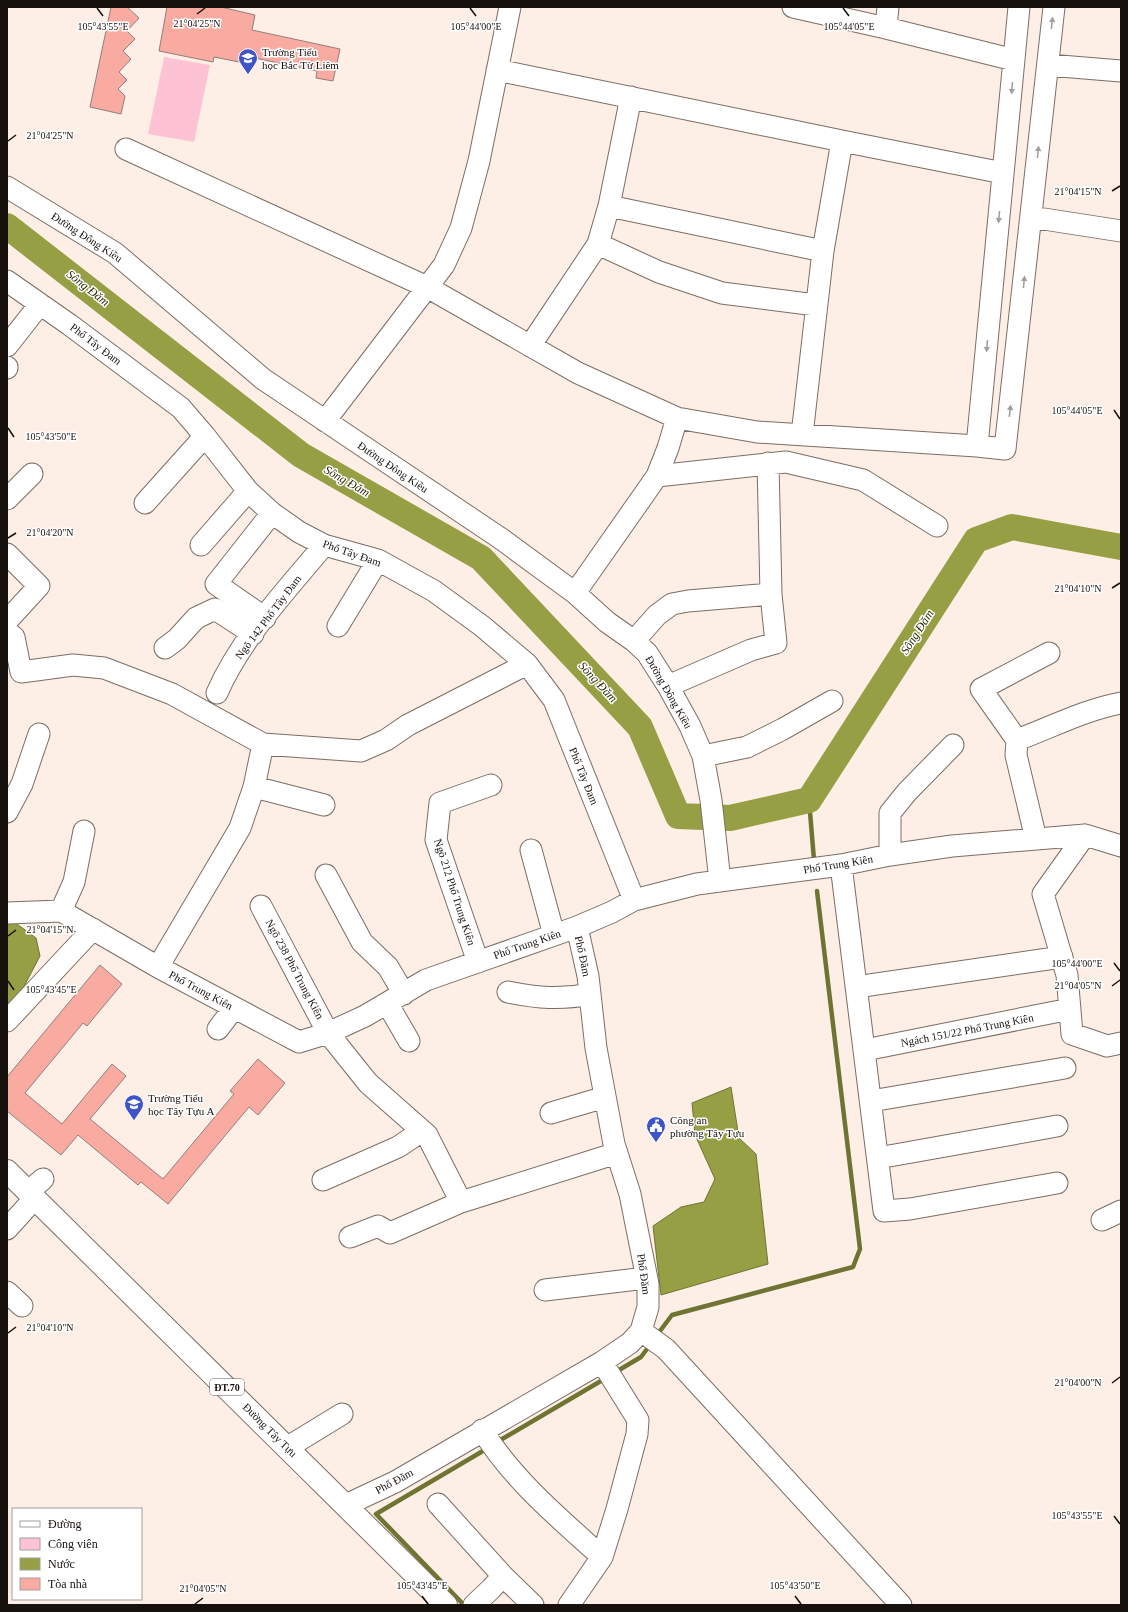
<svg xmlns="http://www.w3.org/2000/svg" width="1128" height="1612" font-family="'Times New Roman',serif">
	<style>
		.green { fill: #fdc3d5 }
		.water { fill: #969f43; stroke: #707433 }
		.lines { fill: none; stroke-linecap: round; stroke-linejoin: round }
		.stream { stroke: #707433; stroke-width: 4.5 }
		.river { stroke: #969f43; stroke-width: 26 }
		.building { fill: #f9aba2; stroke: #917e7c }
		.minor-casing { stroke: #7c6d63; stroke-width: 23 }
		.major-casing { stroke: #7c6d63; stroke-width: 24 }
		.minor { stroke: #fff; stroke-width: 21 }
		.major { stroke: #fff; stroke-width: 22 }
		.oneway { fill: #a2a09e }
		.ticks { fill: none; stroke: #17110d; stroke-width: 1.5 }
		.labels { text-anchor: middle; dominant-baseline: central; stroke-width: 3; stroke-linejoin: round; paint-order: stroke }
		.shield { fill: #fff; stroke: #5d5856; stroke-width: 1 }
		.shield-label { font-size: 10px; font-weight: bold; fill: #17110d }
		.poi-label { font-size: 11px; fill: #17110d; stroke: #fff; text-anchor: start }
		.street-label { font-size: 11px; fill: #17110d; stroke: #fff }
		.water-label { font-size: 12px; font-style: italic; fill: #2a2d05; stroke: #fff }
		.ticks-label { font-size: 10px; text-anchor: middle; fill: #17110d; stroke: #fff; stroke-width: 3; stroke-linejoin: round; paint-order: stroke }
	</style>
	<rect width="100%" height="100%" fill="#fdefe6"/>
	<path class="green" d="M164,57L210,65L194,142L148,134Z"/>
	<path class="water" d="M7,922H14L36,938L40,956L21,992L7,1005Z
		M731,1087L739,1138L756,1154L768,1264L661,1295L653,1226L681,1207L704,1202L715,1179L695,1135L692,1103Z"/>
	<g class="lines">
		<path class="stream" d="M809,800L814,860
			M657,1335L672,1315L853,1267L860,1249L817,891
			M614,1373L641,1357L650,1345
			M497,1442L606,1378
			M464,1605L376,1514L488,1448"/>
		<path class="river" d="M7,226L301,455L481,558L640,727L678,816L730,818L809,800L976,540L1012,527L1121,547"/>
	</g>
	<path class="building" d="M111,7H127L139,18L127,31L135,39L123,51L131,59L119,72L127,80L118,89L125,96L121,114L90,107Z
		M167,7H221L255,15L252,30L340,49L333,81L316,78L317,71L245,56L244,63L214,57L213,62L159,51Z
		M100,965L122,984L87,1026L83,1023L25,1093L62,1124L112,1064L126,1076L90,1119L163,1179L234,1094L230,1091L258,1059L285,1083L258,1115L249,1107L168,1204L141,1182L138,1185L78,1135L61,1155L7,1111V1077Z"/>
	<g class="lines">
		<defs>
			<path id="minor" d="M793,7L886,28L1014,60
				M886,28L888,7
				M1048,65L1121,71
				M497,70L842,141
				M126,149L427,287L578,373L677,418L757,432L977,446L1005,449L1054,7
				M7,187L115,253L263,379L500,538L575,593L607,622L634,641L647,653L668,686L690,726L703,756L711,800L720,881
				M609,206L823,251
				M1031,217L1121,231
				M598,244L659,272L722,293L816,305
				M7,281L70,325L181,408L205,436L248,491L272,513L299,532L324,545L378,560L434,591L482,626L527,664L554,700L634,900
				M7,346L40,304
				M530,346L598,244L609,206L631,97
				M7,367V368
				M325,421L444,265L461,228L479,161L510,7
				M802,435L823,251L842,141L1003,173
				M977,446L1019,7
				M657,476L786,462L863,480L937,526
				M7,499L32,474
				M145,503L205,436
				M201,545L248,491
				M7,554L39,586L7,621
				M575,593L657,476L668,448L677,418
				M265,618L216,584L272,513
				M338,626L378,560
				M7,632L14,637L21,672L73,665L104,668L172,694L263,744L361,751L386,740L408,725L527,664
				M634,641L657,615L672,604L688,601L771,594
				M165,648L177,639L196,618L215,609L253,634
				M668,686L751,650L776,643L771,594L768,463
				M217,693C241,638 286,591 324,545
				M1017,740C1052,727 1084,710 1121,703
				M703,756L747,747L783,729L832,701
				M254,787L324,805
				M7,812L22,784L39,734
				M1085,835L1043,894L1067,975L1072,1034L1107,1046L1121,1043
				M1036,839L1016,755L1017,740L981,689L1049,653
				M531,850L554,935
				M890,855V813L907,792L953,745
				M841,865L884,1211L910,1209L1057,1183
				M326,875L362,942L388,967L404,994
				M261,906L328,1033L368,1083L427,1135L461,1202
				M61,911L74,882L84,831
				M7,913L61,911L158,967L299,1042L328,1033L365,1016L426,980L577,927L612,912L634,900L697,884L841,865L890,855L952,846L1085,835L1121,846
				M478,962L436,840L440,803L491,785
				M158,967L240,828L254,787L263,744
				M856,987L1062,957
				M508,992C538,998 561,1000 590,994
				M387,1003L409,1041
				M7,1021L93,929
				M218,1029L234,1008
				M865,1050L1070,1009
				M871,1101L1065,1068
				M551,1113L605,1097
				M878,1158L1057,1126
				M323,1180L398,1147L422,1131
				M28,1192L43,1179
				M1102,1220L1121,1211
				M7,1229L35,1198
				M350,1237L378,1226L390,1233L461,1202L617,1153
				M545,1290L646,1278
				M7,1292L22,1306
				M641,1331L666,1349L901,1605
				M482,1430C513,1480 559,1518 602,1557
				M288,1447L342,1414
				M438,1504L503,1576L491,1589L474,1605
				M346,1505L395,1482L602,1362L630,1343L641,1331L648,1307V1284L630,1194L614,1144L596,1048L588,976L577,927
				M503,1576L533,1605
				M569,1605L602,1557L617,1509L637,1434L638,1420L602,1362"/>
			<path id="major" d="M7,1171L446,1605"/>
		</defs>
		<use href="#minor" class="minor-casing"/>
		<use href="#major" class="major-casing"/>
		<use href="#minor" class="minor"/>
		<use href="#major" class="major"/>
	</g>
	<defs><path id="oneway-solid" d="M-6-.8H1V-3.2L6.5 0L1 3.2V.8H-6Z"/></defs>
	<g class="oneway">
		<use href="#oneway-solid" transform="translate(1052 23) rotate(-84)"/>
		<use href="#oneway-solid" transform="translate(1012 88) rotate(95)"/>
		<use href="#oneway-solid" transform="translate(1038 152) rotate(-84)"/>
		<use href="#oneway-solid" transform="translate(999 217) rotate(95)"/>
		<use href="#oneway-solid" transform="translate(1024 282) rotate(-84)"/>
		<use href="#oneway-solid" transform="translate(987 346) rotate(95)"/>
		<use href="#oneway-solid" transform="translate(1010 411) rotate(-83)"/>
	</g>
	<path class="ticks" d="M97,8L103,16M470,8L476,16M843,8L849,16M197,14L205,8M8,141L16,135M1112,191L1120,186M1114,410L1120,419M8,428L14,437M8,538L16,533M1112,588L1120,583M8,936L16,930M1114,963L1120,971M8,981L14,990M1112,986L1120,980M8,1333L16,1327M1112,1383L1120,1377M1114,1516L1120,1524M422,1596L428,1604M795,1596L801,1604M195,1604L203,1598"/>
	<defs>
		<symbol id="school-pin" viewBox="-11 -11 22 30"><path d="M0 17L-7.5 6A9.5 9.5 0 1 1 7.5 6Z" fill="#3e54c7" stroke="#fff"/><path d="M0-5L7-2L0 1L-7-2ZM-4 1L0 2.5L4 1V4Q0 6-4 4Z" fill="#fff"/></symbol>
		<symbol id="civic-pin" viewBox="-11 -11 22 30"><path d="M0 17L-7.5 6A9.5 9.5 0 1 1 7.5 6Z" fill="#3e54c7" stroke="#fff"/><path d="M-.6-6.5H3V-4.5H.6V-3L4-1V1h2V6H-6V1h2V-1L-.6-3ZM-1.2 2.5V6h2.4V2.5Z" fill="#fff"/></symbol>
	</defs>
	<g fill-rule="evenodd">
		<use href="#school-pin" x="237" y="47" width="22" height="30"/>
		<use href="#school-pin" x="123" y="1093" width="22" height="30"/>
		<use href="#civic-pin" x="645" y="1115" width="22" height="30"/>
	</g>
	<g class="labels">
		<rect class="shield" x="210" y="1379" width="34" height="16" rx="3"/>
		<g class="shield-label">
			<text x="227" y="1387">ĐT.70</text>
		</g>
		<g class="poi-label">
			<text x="262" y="52">Trường Tiểu<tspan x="262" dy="13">học Bắc Từ Liêm</tspan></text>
			<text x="148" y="1098">Trường Tiểu<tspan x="148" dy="13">học Tây Tựu A</tspan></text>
			<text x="670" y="1120">Công an<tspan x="670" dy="13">phường Tây Tựu</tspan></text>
		</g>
		<g class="street-label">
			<text transform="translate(87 237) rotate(33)">Đường Đông Kiều</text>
			<text transform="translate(96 344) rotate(37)">Phố Tây Đam</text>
			<text transform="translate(393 467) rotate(34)">Đường Đông Kiều</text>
			<text transform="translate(352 553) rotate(19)">Phố Tây Đam</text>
			<text transform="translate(268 617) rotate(-53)">Ngõ 142 Phố Tây Đam</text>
			<text transform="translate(669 692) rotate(60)">Đường Đông Kiều</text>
			<text transform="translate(584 776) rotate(68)">Phố Tây Đam</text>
			<text transform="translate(838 864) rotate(-9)">Phố Trung Kiên</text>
			<text transform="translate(455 892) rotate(72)">Ngõ 212 Phố Trung Kiên</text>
			<text transform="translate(527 944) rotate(-19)">Phố Trung Kiên</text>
			<text transform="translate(583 956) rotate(78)">Phố Đăm</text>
			<text transform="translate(295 969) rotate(62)">Ngõ 238 Phố Trung Kiên</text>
			<text transform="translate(201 990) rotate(28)">Phố Trung Kiên</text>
			<text transform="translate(967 1030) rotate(-11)">Ngách 151/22 Phố Trung Kiên</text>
			<text transform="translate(644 1274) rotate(82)">Phố Đăm</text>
			<text transform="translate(270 1430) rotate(45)">Đường Tây Tựu</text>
			<text transform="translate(394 1481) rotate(-28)">Phố Đăm</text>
		</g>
		<g class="water-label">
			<text transform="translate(88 288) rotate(38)">Sông Đăm</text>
			<text transform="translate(347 481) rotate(30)">Sông Đăm</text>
			<text transform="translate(917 632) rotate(-57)">Sông Đăm</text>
			<text transform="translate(598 682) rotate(47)">Sông Đăm</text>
		</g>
	</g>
	<g class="ticks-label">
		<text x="197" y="27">21°04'25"N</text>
		<text x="103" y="30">105°43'55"E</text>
		<text x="476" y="30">105°44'00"E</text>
		<text x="849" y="30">105°44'05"E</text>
		<text x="50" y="139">21°04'25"N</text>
		<text x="1078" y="195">21°04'15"N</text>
		<text x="1077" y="414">105°44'05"E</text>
		<text x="51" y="440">105°43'50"E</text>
		<text x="50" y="536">21°04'20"N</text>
		<text x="1078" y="592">21°04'10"N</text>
		<text x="50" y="933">21°04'15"N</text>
		<text x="1077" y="967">105°44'00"E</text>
		<text x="1078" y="989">21°04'05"N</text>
		<text x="51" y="993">105°43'45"E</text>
		<text x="50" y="1331">21°04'10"N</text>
		<text x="1078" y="1386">21°04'00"N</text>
		<text x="1077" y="1519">105°43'55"E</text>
		<text x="422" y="1589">105°43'45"E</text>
		<text x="795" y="1589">105°43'50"E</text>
		<text x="203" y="1592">21°04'05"N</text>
	</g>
	<rect width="1128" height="1612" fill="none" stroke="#17110d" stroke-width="16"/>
	<rect x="12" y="1508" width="130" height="92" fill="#ffffff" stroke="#a2a09e"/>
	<rect x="20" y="1521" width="20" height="6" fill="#ffffff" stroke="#a2a09e"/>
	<text x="48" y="1528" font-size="12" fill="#17110d">Đường</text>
	<rect x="20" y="1538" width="20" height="12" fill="#fdc3d5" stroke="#a2a09e"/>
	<text x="48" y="1548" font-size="12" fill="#17110d">Công viên</text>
	<rect x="20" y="1558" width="20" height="12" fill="#969f43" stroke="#a2a09e"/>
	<text x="48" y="1568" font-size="12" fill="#17110d">Nước</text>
	<rect x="20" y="1578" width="20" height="12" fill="#f9aba2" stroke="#a2a09e"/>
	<text x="48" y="1588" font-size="12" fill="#17110d">Tòa nhà</text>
</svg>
